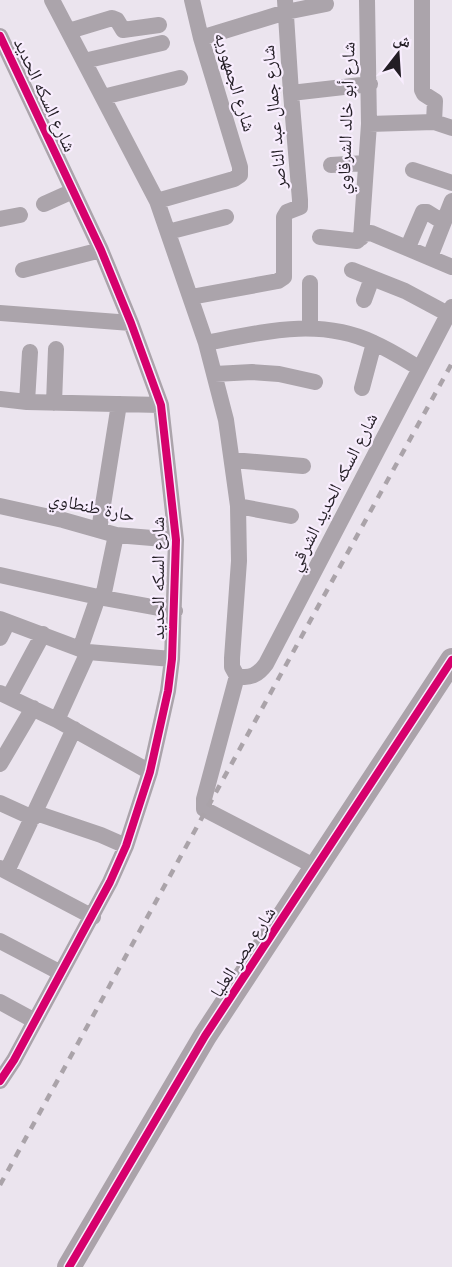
<svg xmlns="http://www.w3.org/2000/svg" width="452" height="1267" font-family="Figtree,'Noto Naskh Arabic',sans-serif">
	<style>
		.lines { fill: none; stroke-linecap: round; stroke-linejoin: round }
		.street { stroke: #aba4ab; stroke-width: 16 }
		.secondary { stroke: #aba3aa; stroke-width: 24 }
		.rail { stroke: #aaa3a9; stroke-width: 4.5; stroke-dasharray: 8 8; stroke-linecap: butt }
		.cycleway-casing { stroke: #f8edfe; stroke-width: 11 }
		.cycleway { stroke: #d6006c; stroke-width: 8 }
		.labels { text-anchor: middle; dominant-baseline: central; stroke-width: 4.5; stroke-linejoin: round; paint-order: stroke }
		.street-label { font-size: 18px; fill: #221d24; stroke: #f8edfe }
	</style>
	<rect width="100%" height="100%" fill="#ebe4ee"/>
	<g class="lines">
		<path class="street" d="M52,0L157,201L206,343L226,420L238,506L239,561L232,658V667L237,676
			M422,0V90L424,94L435,101L434,122
			M69,31L112,18L117,20L123,30L159,25
			M0,36L101,250L131,323L161,405L176,540L172,659L168,691L150,772L126,846L110,882L14,1060L0,1081
			M201,38L286,12L326,4
			M84,61L162,43
			M291,93L370,84
			M103,97L180,78
			M369,124L434,122L452,128
			M331,165L366,163
			M413,170L452,183
			M157,201L234,179L240,175V167L201,38L192,0
			M44,204L73,191
			M0,219L20,215
			M168,232L226,217
			M320,237L357,241L364,234L371,233L452,267
			M361,238L369,124L367,0
			M408,247L423,212H427L443,222
			M430,257L452,201
			M23,270L101,250
			M352,270L405,291L448,314
			M310,283V327
			M191,297L278,281L284,277V217L287,212L300,207V200L291,93L285,0
			M364,300L372,278
			M0,313L131,323
			M206,343C263,332 319,317 374,343C390,350 404,359 419,368
			M215,374L252,372L279,374L315,382
			M362,388L374,343
			M0,399L27,402L161,405
			M27,402L30,352
			M54,403L56,349
			M232,460L303,466
			M0,506L63,520L116,535L176,540
			M238,506L291,516
			M99,530L119,404
			M0,575L98,597L175,611
			M103,597L116,535
			M0,619L88,652L172,659
			M0,638L8,622
			M80,649L98,597
			M237,676C250,679 258,675 266,664L452,307
			M237,676L204,799V809L316,867
			M0,693L57,720L150,772
			M9,697L43,634
			M57,720L88,652
			M0,764L33,708
			M0,803L33,818
			M36,813L101,835L126,846
			M0,868L93,917
			M7,871L74,729
			M0,941L61,973
			M0,1002L35,1021"/>
		<path class="secondary" d="M69,1267L205,1036L452,660"/>
		<path class="rail" d="M0,1185L452,363"/>
		<defs>
			<path id="cycleway" d="M0,36L101,250L131,323L161,405L176,540L172,659L168,691L150,772L126,846L110,882L14,1060L0,1081
				M69,1267L205,1036L452,660"/>
		</defs>
		<use href="#cycleway" class="cycleway-casing"/>
		<use href="#cycleway" class="cycleway"/>
	</g>
	<g class="labels">
		<g class="street-label">
			<text transform="translate(235 82) rotate(73)">شارع الجمهوريه</text>
			<text transform="translate(45 95) rotate(65)">شارع السكه الحديد</text>
			<text transform="translate(274 117) rotate(-95)">شارع جمال عبد الناصر</text>
			<text transform="translate(346 118) rotate(-88)">شارع أبو خالد الشرقاوي</text>
			<text transform="translate(333 492) rotate(-63)">شارع السكه الحديد الشرقي</text>
			<text transform="translate(92 507) rotate(12)">حارة طنطاوي</text>
			<text transform="translate(158 578) rotate(-90)">شارع السكه الحديد</text>
			<text transform="translate(243 952) rotate(-57)">شارع مصر العليا</text>
		</g>
	</g>
	<g transform="translate(398 54) rotate(17)" stroke="#f8edfe" stroke-width="4.5" paint-order="stroke">
	<path d="M0-4.5L10 22L0 15L-10 22Z" fill="#221d24"/>
	<text y="-9" font-size="16" font-weight="bold" text-anchor="middle" fill="#221d24">ش</text>
	</g>
</svg>
